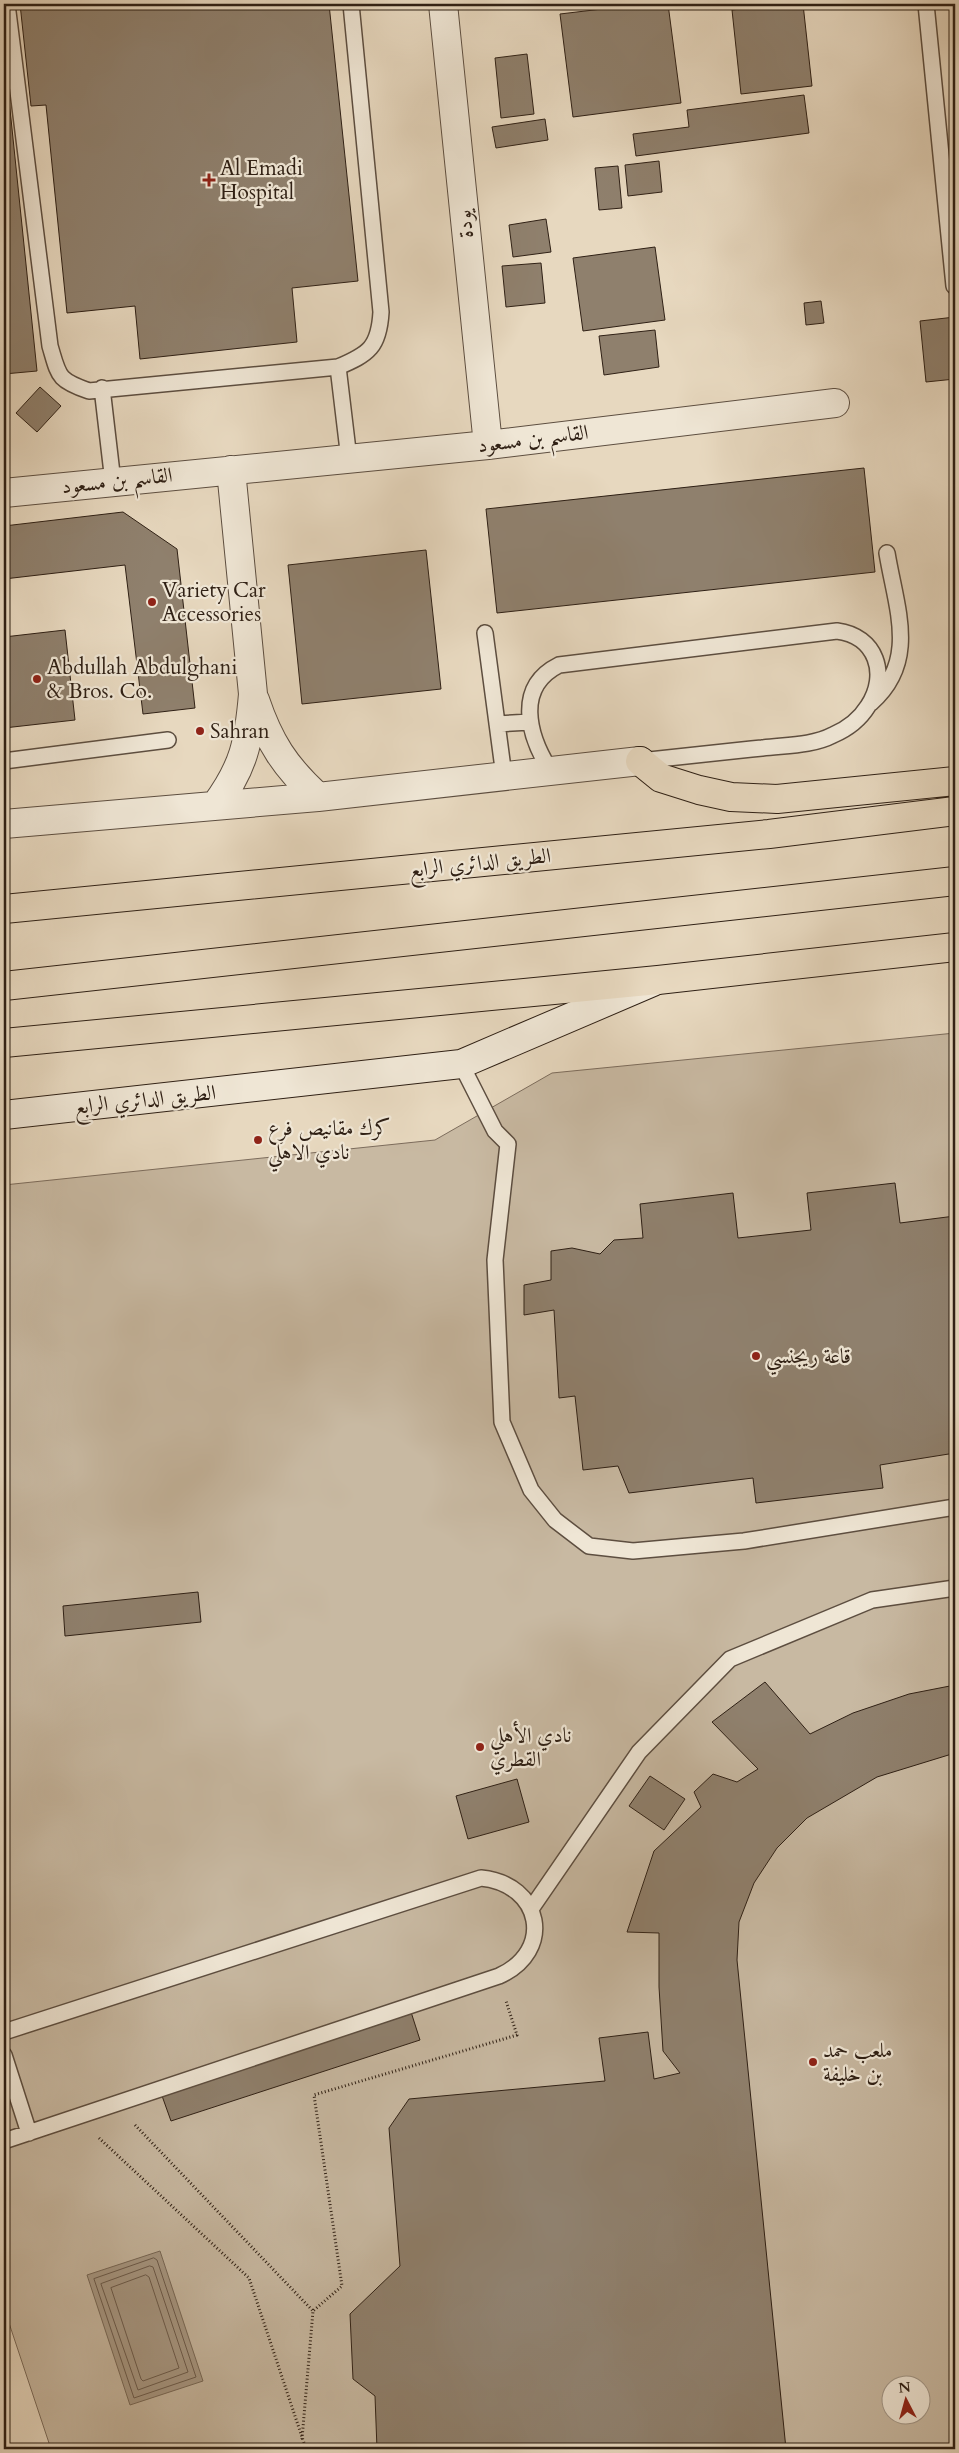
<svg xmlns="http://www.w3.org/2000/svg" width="959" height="2453" font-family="Cardo,Amiri,serif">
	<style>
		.green { fill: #c8b9a2; stroke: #7c6c5c; fill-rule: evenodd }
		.water { fill: #a89985; stroke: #786958 }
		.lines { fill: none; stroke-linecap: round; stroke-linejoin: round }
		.shore { stroke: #6c5c4d; stroke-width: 1 }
		.building { fill: #8f806d; stroke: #2f2015 }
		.lane-casing { stroke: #5d4e40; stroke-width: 18 }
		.street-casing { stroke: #5d4e40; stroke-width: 30 }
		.secondary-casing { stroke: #2f2015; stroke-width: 30 }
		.primary-casing { stroke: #2f2015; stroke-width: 30 }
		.path { stroke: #2f2015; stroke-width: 3; stroke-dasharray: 1 2.5; stroke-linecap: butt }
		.lane { stroke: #efe6d5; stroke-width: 15 }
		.street { stroke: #efe6d5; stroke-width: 28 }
		.secondary { stroke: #efe6d5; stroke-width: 28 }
		.primary { stroke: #e7d8bf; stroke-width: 28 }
		.poi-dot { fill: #8f2418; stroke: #efe6d5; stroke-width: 2 }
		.labels { text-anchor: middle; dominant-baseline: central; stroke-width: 4.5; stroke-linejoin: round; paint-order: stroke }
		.poi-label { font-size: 21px; fill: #2f2015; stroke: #efe6d5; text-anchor: start }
		.street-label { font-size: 21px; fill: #2f2015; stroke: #efe6d5 }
	</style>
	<rect width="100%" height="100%" fill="#e7d8bf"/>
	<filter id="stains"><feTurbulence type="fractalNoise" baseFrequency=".004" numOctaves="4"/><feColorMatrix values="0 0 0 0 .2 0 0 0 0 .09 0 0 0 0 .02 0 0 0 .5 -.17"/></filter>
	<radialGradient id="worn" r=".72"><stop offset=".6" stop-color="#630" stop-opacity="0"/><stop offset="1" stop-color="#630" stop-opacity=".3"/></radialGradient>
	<path class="green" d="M955,1033V2449H51L4,2308V1185L435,1140L552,1073ZM892,2386H922V2416H892Z"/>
	<path class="water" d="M160,2251L203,2381L130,2405L87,2275Z"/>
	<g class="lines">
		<path class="shore" d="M154,2258L157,2260L196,2377L134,2398L94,2279Z
			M150,2266L153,2267L188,2372L138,2390L101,2284Z
			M146,2275L149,2277L179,2368L143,2381L141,2379L111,2288Z"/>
	</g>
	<path class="building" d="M20,4H329L358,281L292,288L297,342L140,359L135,306L67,313L46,105L31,106Z
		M644,4H668L681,103L573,117L560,14Z
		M785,4H803L812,86L741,94L732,10Z
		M4,51L37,371L4,374Z
		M527,54L534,114L501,118L495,58Z
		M804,95L809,133L636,156L633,134L689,127L687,110Z
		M545,119L548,140L496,148L492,127Z
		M659,161L662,192L628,196L625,165Z
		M618,166L622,208L599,210L595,168Z
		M546,219L551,252L513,257L509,225Z
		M655,247L665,320L583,331L573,258Z
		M541,263L545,303L506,307L502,266Z
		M821,301L824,323L806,325L804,303Z
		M955,317V379L926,382L920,321Z
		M655,330L659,367L604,375L599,336Z
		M40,387L61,406L37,432L16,413Z
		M864,468L875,572L497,613L486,509Z
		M123,512L177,549L195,708L143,714L125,565L4,579V526Z
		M426,550L441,689L302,704L288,565Z
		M65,630L75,720L4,728V637Z
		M895,1183L900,1223L955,1216V1453L880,1465L883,1488L756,1503L753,1478L629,1493L618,1466L583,1470L575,1396L559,1398L554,1310L524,1315V1285L551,1280V1251L572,1248L600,1254L614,1240L643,1238L640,1204L733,1193L738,1238L811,1230L807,1193Z
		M198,1592L201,1622L65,1636L63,1606Z
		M765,1682L810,1734L853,1713L909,1694L955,1685V1753L877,1777L807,1818L777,1848L754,1883L739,1922L737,1960L786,2449H377L375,2396L353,2379L350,2314L400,2266L389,2128L409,2099L605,2081L599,2038L648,2032L654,2079L680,2073L663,2051L659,1987V1933L627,1932L654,1851L701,1807L694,1792L713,1774L737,1782L758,1769L712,1722Z
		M650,1776L685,1799L664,1830L629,1806Z
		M517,1779L529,1822L468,1839L456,1796Z
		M411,2012L420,2040L171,2121L161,2093Z"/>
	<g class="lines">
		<defs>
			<path id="lane" d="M7,4L50,346C59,376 57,380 89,391L338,367C369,354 379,347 381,312L351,4
				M926,4L954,286
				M338,367L349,459
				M102,388L113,482
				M485,633L504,776
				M871,703C919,661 896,608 887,553
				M497,724L530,722
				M4,761L168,740
				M550,770C528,735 515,687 559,665L837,631C876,636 889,674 868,706C860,719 847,729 833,735C812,746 785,745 762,748C721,752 680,757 640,761
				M461,1064L495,1131L508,1144L495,1260L502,1422L531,1490L555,1520L589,1546L633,1551L744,1541L955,1507
				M531,1909L639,1752L730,1659L872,1600L955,1588
				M4,2032L481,1878C542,1884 555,1951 499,1976L4,2141
				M4,2055L29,2133"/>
			<path id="street" d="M443,4L488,445
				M4,493L488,445L835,403
				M255,700C269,742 285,767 318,797
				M215,806C244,767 249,742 253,694L231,470
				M4,824L318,797L640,761"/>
			<path id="secondary" d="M4,1115L461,1064L653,982"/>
			<path id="primary" d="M640,761L661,778L699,790L731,797L777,799L955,781
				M4,909L769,834L955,811
				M4,986L955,881
				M4,1043L658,980L955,947"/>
		</defs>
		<use href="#lane" class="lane-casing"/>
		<use href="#street" class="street-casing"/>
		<use href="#secondary" class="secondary-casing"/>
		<use href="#primary" class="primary-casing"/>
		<path class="path" d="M135,2125L313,2311
			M99,2138L249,2278L306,2449
			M302,2439L313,2311L342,2286L314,2095L517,2035L506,2001"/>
		<use href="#lane" class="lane"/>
		<use href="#street" class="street"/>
		<use href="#secondary" class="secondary"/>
		<use href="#primary" class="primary"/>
	</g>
	<g class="poi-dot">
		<path d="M206.5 172.5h5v5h5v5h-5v5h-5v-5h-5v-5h5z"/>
		<circle cx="152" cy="602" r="5"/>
		<circle cx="37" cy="679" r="5"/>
		<circle cx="200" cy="731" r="5"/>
		<circle cx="258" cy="1140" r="5"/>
		<circle cx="756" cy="1356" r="5"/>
		<circle cx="480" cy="1747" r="5"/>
		<circle cx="813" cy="2062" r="5"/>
	</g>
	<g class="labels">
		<g class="poi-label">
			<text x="220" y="168">Al Emadi<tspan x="220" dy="24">Hospital</tspan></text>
			<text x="162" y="590">Variety Car<tspan x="162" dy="24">Accessories</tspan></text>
			<text x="47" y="667">Abdullah Abdulghani<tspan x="47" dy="24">&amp; Bros. Co.</tspan></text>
			<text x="210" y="731">Sahran</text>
			<text x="268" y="1128">كرك مقانيص فرع<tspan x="268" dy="24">نادي الاهلي</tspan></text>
			<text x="766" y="1356">قاعة ريجنسي</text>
			<text x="490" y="1735">نادي الأهلي<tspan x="490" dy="24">القطري</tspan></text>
			<text x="823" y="2050">ملعب حمد<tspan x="823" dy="24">بن خليفة</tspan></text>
		</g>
		<g class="street-label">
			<text transform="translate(465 224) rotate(-96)">يودة</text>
			<text transform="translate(533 439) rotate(-7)">القاسم بن مسعود</text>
			<text transform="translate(117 481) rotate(-6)">القاسم بن مسعود</text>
			<text transform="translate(480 863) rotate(-6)">الطريق الدائري الرابع</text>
			<text transform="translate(145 1100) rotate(-6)">الطريق الدائري الرابع</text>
		</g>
	</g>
	<rect width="959" height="2453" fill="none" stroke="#e7d8bf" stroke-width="20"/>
	<rect x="5" y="5" width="949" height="2443" fill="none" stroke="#2f2015" stroke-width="2.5"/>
	<rect x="10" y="10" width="939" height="2433" fill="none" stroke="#2f2015"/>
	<g transform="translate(906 2400) rotate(354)"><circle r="24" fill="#efe6d5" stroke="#a29788"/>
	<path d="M0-4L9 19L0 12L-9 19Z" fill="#8f2418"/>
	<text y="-8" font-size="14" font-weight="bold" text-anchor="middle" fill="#2f2015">N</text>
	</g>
	<rect width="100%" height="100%" filter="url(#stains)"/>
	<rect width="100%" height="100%" fill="url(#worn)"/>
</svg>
